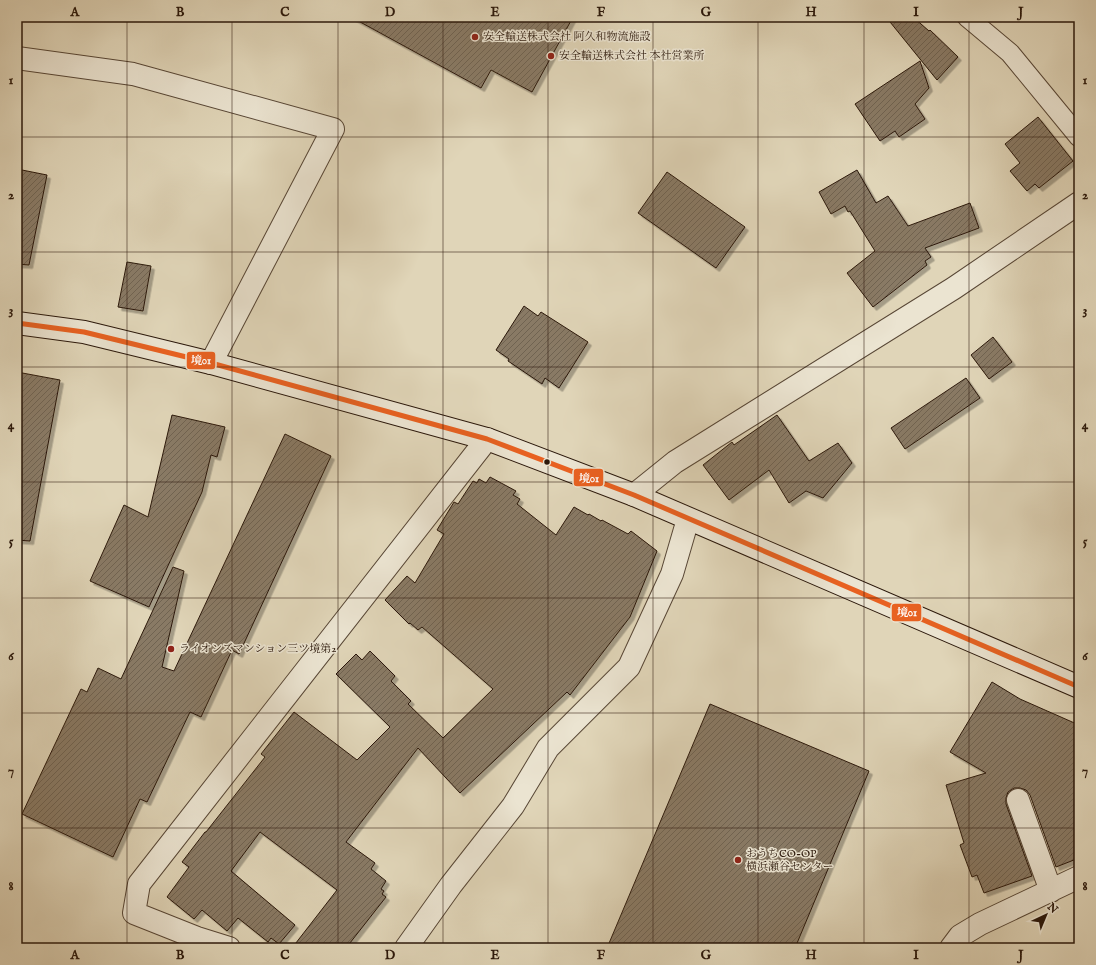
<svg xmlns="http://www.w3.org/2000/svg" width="1096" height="965" font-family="'IM FELL English','Noto Serif JP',serif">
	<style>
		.building { fill: url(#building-hatch); stroke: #2b180b; filter: url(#shadow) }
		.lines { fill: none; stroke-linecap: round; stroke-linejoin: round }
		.lane-casing { stroke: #584736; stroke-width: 21 }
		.street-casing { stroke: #584736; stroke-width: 24 }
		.secondary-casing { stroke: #2b180b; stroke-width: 24 }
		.lane { stroke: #ebe4d1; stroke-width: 19 }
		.street { stroke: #ebe4d1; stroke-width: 22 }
		.secondary { stroke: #ebe4d1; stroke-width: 22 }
		.bus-1-casing { stroke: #ebe4d1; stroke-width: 8 }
		.bus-1 { stroke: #e86121; stroke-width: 5 }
		.grid { fill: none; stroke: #2b180b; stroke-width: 1; stroke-opacity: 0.55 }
		.poi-dot { fill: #8f2418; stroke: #ebe4d1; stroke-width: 1.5 }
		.bus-dot { fill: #2b180b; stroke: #ebe4d1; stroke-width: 1.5 }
		.labels { text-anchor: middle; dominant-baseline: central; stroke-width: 3; stroke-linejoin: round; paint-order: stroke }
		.poi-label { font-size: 11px; fill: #2b180b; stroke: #ebe4d1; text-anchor: start }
		.line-badge { stroke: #ebe4d1; stroke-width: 1.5 }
		.badge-label { font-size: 11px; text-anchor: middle; font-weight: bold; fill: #fff }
		.neatline { fill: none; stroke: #2b180b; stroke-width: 1.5 }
		.grid-label { font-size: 13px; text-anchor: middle; font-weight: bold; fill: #2b180b }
	</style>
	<defs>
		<pattern id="building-hatch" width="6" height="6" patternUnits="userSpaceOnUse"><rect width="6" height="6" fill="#897a65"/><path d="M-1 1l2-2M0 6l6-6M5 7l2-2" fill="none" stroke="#706351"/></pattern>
		<filter id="shadow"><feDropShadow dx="3.5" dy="3.5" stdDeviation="0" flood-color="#0004"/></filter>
	</defs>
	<rect width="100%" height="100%" fill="#e0d5b8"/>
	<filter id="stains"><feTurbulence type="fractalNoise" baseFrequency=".005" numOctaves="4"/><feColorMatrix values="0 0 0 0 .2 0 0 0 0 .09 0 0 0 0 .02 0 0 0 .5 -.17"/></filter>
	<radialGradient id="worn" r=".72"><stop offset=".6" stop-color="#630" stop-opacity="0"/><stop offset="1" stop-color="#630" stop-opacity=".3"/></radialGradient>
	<path class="building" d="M351,17H573L532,92L491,70L481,88Z
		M886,17H913L929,31L930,30L958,57L937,80Z
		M920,61L929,88L915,104L925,119L899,137L895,131L880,141L855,104Z
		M1038,117L1073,161L1039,188L1035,184L1027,191L1010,171L1020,163L1005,144Z
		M17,169L47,175L29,265L17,264Z
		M857,170L876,203L888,196L908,226L970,203L979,228L925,248L931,257L925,261L927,265L873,307L847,273L875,251L850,211L848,212L845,206L831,214L819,192Z
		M667,172L745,227L716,268L638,213Z
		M127,262L151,266L143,311L118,307Z
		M524,306L538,316L541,312L588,342L559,388L545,378L542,384L508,361L509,359L496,350Z
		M993,337L1012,362L989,379L971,355Z
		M17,372L60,380L30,541L17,540Z
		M966,378L980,398L905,449L891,428Z
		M172,415L225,427L217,457L211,455L202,492L149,607L90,581L124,505L148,517Z
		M777,415L809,461L838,443L852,463L823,498L806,491L789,503L769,470L729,500L703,465L732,442L734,445Z
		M285,434L331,456L239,654L232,650L201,717L190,712L147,802L140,799L113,857L22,814L81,689L87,692L98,668L121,679L173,567L184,571L162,667L174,671Z
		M490,477L516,491L513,495L520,499L517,504L556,535L574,507L588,515L589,514L601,521L602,520L628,534L631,531L657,551L630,617L570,695L567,692L460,793L418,748L346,842L375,863L371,869L386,881L381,889L384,891L382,894L386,897L346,948H292L337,890L260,832L231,871L295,925L279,944L271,938L268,942L238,918L227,931L202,910L194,919L167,897L189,867L182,862L205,832H206L265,757L261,754L294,712L357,760L390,727L336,674L356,654L362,660L370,651L395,676L391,681L411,701L408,704L443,738L493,689L422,627L418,630L410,623L409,624L385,600L407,576L415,583L444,534L437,530L454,502L458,504L473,481L477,483L479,479L486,483Z
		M992,682L1020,699L1079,725V858L1056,867L1030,795L1026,790L1020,788H1014L1008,792L1006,798V804L1032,876L984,893L977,875L972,877L960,845L964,843L946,785L986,773L950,752Z
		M710,704L869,771L795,948H607Z"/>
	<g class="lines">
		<defs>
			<path id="lane" d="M967,17L1010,53L1079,137"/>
			<path id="street" d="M17,58L133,74L333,129L211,363
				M634,495L675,462L954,288L1079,203
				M1018,800L1051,891
				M229,948L197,938L134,913L139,884L487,439
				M406,948L451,885L513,806L548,748L629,667L672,574L688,519
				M951,948L960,936L980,924L1079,877"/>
			<path id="secondary" d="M17,323L84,332L211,363L487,439L634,495L1079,687"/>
		</defs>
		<use href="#lane" class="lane-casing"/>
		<use href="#street" class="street-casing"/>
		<use href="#secondary" class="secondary-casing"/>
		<use href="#lane" class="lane"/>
		<use href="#street" class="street"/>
		<use href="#secondary" class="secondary"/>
		<defs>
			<path id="bus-1" d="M17,323L84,332L211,363L487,439L634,495L1079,687"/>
		</defs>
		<use href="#bus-1" class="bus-1-casing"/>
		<use href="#bus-1" class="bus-1"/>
	</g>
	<path class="grid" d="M127,17V948M232,17V948M338,17V948M443,17V948M548,17V948M653,17V948M758,17V948M864,17V948M969,17V948M17,137H1079M17,252H1079M17,367H1079M17,482H1079M17,598H1079M17,713H1079M17,828H1079"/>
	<g class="poi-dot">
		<circle cx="475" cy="37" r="4"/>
		<circle cx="551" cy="56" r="4"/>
		<circle cx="171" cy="649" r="4"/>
		<circle cx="738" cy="860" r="4"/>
	</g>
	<circle class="bus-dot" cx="547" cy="462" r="3.5"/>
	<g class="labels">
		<g class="poi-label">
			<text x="483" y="37">安全輸送株式会社 阿久和物流施設</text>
			<text x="559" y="56">安全輸送株式会社 本社営業所</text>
			<text x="179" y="649">ライオンズマンション三ツ境第2</text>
			<text x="746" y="854">おうちCO-OP<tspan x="746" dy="13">横浜瀬谷センター</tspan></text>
		</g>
	</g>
	<g class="line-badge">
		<rect x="186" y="351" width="30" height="19" rx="4" fill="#e86121"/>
		<rect x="573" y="468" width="31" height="19" rx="4" fill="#e86121"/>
		<rect x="891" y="603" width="31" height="19" rx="4" fill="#e86121"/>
	</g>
	<g class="badge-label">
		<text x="201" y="364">境01</text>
		<text x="589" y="482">境01</text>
		<text x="907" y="616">境01</text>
	</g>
	<rect width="1096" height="965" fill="none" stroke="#e0d5b8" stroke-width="44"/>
	<g transform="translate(1046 915) rotate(44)" stroke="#ebe4d1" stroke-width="3" paint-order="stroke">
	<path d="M0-3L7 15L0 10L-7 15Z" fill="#2b180b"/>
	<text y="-6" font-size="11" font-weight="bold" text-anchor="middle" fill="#2b180b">N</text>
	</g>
	<rect x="22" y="22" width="1052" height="921" class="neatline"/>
	<g class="grid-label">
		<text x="75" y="16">A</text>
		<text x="180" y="16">B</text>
		<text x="285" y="16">C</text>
		<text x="390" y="16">D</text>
		<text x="495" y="16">E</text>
		<text x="601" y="16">F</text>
		<text x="706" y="16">G</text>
		<text x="811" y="16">H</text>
		<text x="916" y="16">I</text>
		<text x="1021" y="16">J</text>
		<text x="11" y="84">1</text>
		<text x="1085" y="84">1</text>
		<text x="11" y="199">2</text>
		<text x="1085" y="199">2</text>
		<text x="11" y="314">3</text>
		<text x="1085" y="314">3</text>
		<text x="11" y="429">4</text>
		<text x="1085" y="429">4</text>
		<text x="11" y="545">5</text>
		<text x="1085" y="545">5</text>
		<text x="11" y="660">6</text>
		<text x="1085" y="660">6</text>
		<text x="11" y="775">7</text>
		<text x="1085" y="775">7</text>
		<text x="11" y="890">8</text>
		<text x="1085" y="890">8</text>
		<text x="75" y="959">A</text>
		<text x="180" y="959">B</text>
		<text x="285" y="959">C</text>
		<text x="390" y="959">D</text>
		<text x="495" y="959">E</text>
		<text x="601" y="959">F</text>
		<text x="706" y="959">G</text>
		<text x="811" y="959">H</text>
		<text x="916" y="959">I</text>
		<text x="1021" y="959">J</text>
	</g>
	<rect width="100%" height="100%" filter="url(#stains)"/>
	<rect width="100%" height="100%" fill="url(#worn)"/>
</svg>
